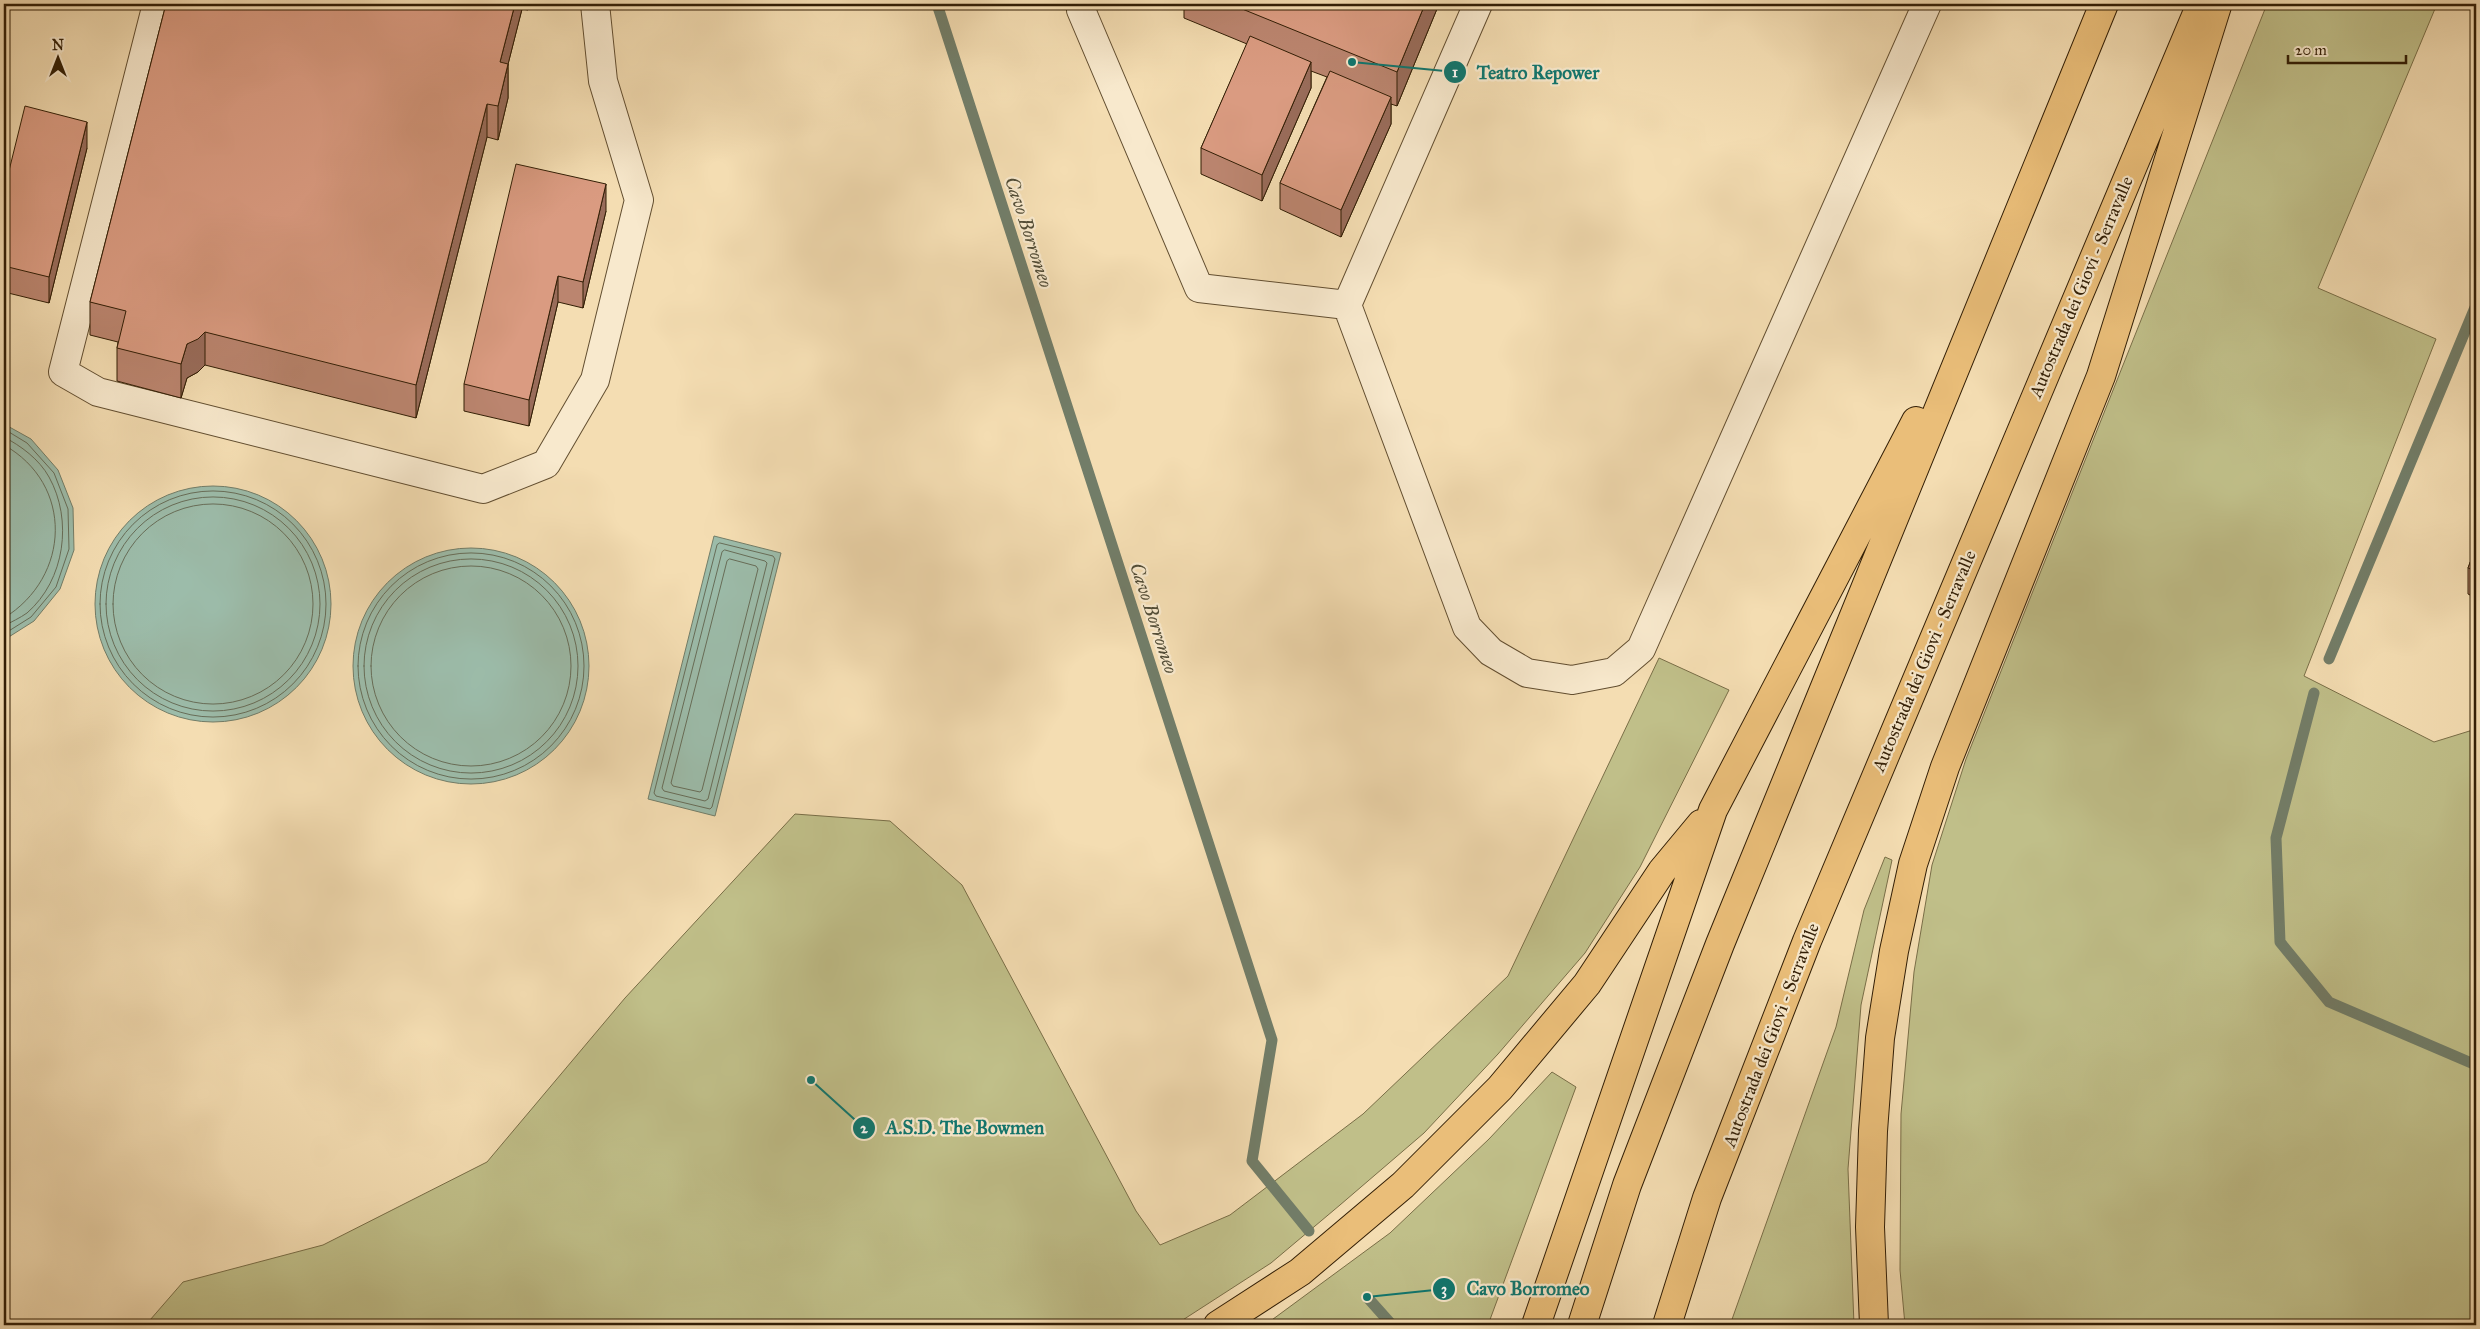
<svg xmlns="http://www.w3.org/2000/svg" width="2480" height="1329" font-family="'IM FELL Great Primer',serif">
	<style>
		.green { fill: #c0bf89; stroke: #796e47 }
		.water { fill: #9cbcaa; stroke: #727d68 }
		.lines { fill: none; stroke-linecap: round; stroke-linejoin: round }
		.shore { stroke: #676d58; stroke-width: 1 }
		.stream { stroke: #727d68; stroke-width: 11 }
		.minor-casing { stroke: #624e30; stroke-width: 30 }
		.highway-casing { stroke: #321e05; stroke-width: 30 }
		.minor { stroke: #f8e9cd; stroke-width: 28 }
		.highway { stroke: #eabe79; stroke-width: 28 }
		.wall { fill: #bb856f; stroke: #321e05 }
		.shaded-wall { fill: #996c5a; stroke: #321e05 }
		.building { fill: #da9b81; stroke: #321e05 }
		.labels { text-anchor: middle; dominant-baseline: central; stroke-width: 4.5; stroke-linejoin: round; paint-order: stroke }
		.street-label { font-size: 18px; fill: #321e05; stroke: #f8e9cd }
		.water-label { font-size: 19px; font-style: italic; fill: #524d37; stroke: #f8e9cd }
		.leader { fill: none; stroke: #0f766e; stroke-width: 2 }
		.callout-dot { fill: #0f766e; stroke: #f8e9cd; stroke-width: 2 }
		.mark-label { font-size: 15px; text-anchor: middle; font-weight: bold; fill: #fff }
		.callout-label { font-size: 19px; text-anchor: middle; font-weight: bold; fill: #0f766e; stroke: #f8e9cd; stroke-width: 4.5; stroke-linejoin: round; paint-order: stroke }
	</style>
	<rect width="100%" height="100%" fill="#f4ddb2"/>
	<filter id="stains"><feTurbulence type="fractalNoise" baseFrequency=".004" numOctaves="4"/><feColorMatrix values="0 0 0 0 .2 0 0 0 0 .09 0 0 0 0 .02 0 0 0 .5 -.17"/></filter>
	<radialGradient id="worn" r=".72"><stop offset=".6" stop-color="#630" stop-opacity="0"/><stop offset="1" stop-color="#630" stop-opacity=".3"/></radialGradient>
	<path class="green" d="M2267,4H2437L2318,288L2436,339L2304,676L2434,742L2476,729V1325H1905L1900,1270L1901,1114L1914,972L1932,865L1966,759Z
		M1659,658L1729,690L1640,867L1585,953L1498,1054L1424,1133L1340,1205L1271,1263L1175,1325H150V1320L183,1282L323,1245L487,1162L625,998L795,814L890,821L962,885L1136,1211L1160,1245L1230,1215L1363,1114L1508,976Z
		M1885,857L1892,860L1861,1005L1848,1169L1854,1325H1730L1836,1027L1864,910Z
		M1552,1072L1576,1087L1488,1325H1265L1390,1233L1489,1139Z"/>
	<path class="water" d="M4,424L31,439L58,470L73,508L74,550L60,589L34,621L4,640Z
		M95 604a118 118 0 1 1 236 0a118 118 0 1 1-236 0Z
		M714,536L781,553L715,816L648,799Z
		M353 666a118 118 0 1 1 236 0a118 118 0 1 1-236 0Z"/>
	<g class="lines">
		<path class="shore" d="M4,429L27,443L54,473L68,509L69,549L56,587L31,617L4,634
			M4,437C21,446 39,459 49,477C73,520 65,580 27,613C20,618 11,622 4,626
			M4,445C74,484 71,577 4,618
			M100 604a113 113 0 1 1 226 0a113 113 0 1 1-226 0Z
			M106 604a107 107 0 1 1 214 0a107 107 0 1 1-214 0Z
			M113 604a100 100 0 1 1 200 0a100 100 0 1 1-200 0Z
			M720,543L773,556L775,559L712,807L710,809L656,796L654,793L717,545Z
			M725,550L765,561L767,563L708,799L705,801L664,791L662,788L722,552Z
			M358 666a113 113 0 1 1 226 0a113 113 0 1 1-226 0Z
			M364 666a107 107 0 1 1 214 0a107 107 0 1 1-214 0Z
			M730,559L756,566L758,569L702,790L700,792L673,786L671,783L727,561Z
			M371 666a100 100 0 1 1 200 0a100 100 0 1 1-200 0Z"/>
		<path class="stream" d="M937,4L1272,1040L1252,1161L1309,1231
			M2329,659L2476,305
			M2314,693L2276,838L2280,942L2329,1002L2476,1065
			M1367,1297L1392,1325"/>
		<defs>
			<path id="minor" d="M157,4L63,372L98,392L483,489L546,464L595,380L639,200L603,81L595,4
				M1084,4L1081,10L1199,288L1347,305
				M1478,4L1347,305L1467,627L1491,652L1527,673L1572,680L1614,672L1641,649L1927,4"/>
			<path id="highway" d="M1218,1325L1300,1272L1403,1185L1500,1088L1587,984L1662,871L1701,824
				M1536,1325L1713,810L1916,421
				M1582,1325L1627,1185L1720,944L2104,4
				M1667,1325L1707,1198L1807,941L2201,4
				M1874,1325L1870,1227L1873,1131L1880,1038L1894,951L1913,864L1945,767L2101,376L2217,6"/>
		</defs>
		<use href="#minor" class="minor-casing"/>
		<use href="#highway" class="highway-casing"/>
		<use href="#minor" class="minor"/>
		<use href="#highway" class="highway"/>
	</g>
	<path class="wall" d="M166,4H530L528,10L522,9L508,64V98L498,140L487,137L416,418L205,365L198,372L187,378L181,398L117,381V348L118,342L90,335V302Z
		M1184,4H1439L1397,106L1391,104V124L1341,237L1280,209V183L1327,77L1311,71V88L1262,201L1201,174V148L1247,44L1184,18Z
		M87,148L49,303L4,292V191Z
		M606,211L583,308L558,302L529,426L464,411V384Z
		M2476,547V598L2468,594V568Z"/>
	<path class="shaded-wall" d="M515,4H522V9L500,96V62Z
		M1425,4H1439L1397,106V72Z
		M1311,62V88L1262,201V175Z
		M508,64V98L498,140V106Z
		M1391,97V124L1341,237V210Z
		M487,104V137L416,418V385Z
		M87,122V148L49,303V277Z
		M606,184V211L583,308V282Z
		M558,276V302L529,426V400Z
		M205,332V365L198,372L187,378L181,398V364L187,344Z"/>
	<path class="building" d="M166,4H515L500,62L508,64L498,106L487,104L416,385L205,332L198,339L187,344L181,364L117,348L126,311L90,302Z
		M1230,4H1425L1397,72Z
		M1250,36L1311,62L1262,175L1201,148Z
		M1330,71L1391,97L1341,210L1280,183Z
		M25,106L87,122L49,277L4,266V191Z
		M516,164L606,184L583,282L558,276L529,400L464,384Z
		M2476,547V571L2468,568Z"/>
	<g class="labels">
		<g class="street-label">
			<text transform="translate(2081 287) rotate(-67)">Autostrada dei Giovi - Serravalle</text>
			<text transform="translate(1924 661) rotate(-67)">Autostrada dei Giovi - Serravalle</text>
			<text transform="translate(1771 1035) rotate(-69)">Autostrada dei Giovi - Serravalle</text>
		</g>
		<g class="water-label">
			<text transform="translate(1029 232) rotate(72)">Cavo Borromeo</text>
			<text transform="translate(1154 618) rotate(72)">Cavo Borromeo</text>
		</g>
	</g>
	<path class="leader" d="M1352 62L1455 72M811 1080L864 1128M1367 1297L1444 1289"/>
	<g class="callout-dot">
		<circle cx="1352" cy="62" r="5"/>
		<circle cx="811" cy="1080" r="5"/>
		<circle cx="1367" cy="1297" r="5"/>
		<circle cx="1455" cy="72" r="12"/>
		<circle cx="864" cy="1128" r="12"/>
		<circle cx="1444" cy="1289" r="12"/>
	</g>
	<g class="mark-label">
		<text x="1455" y="77">1</text>
		<text x="864" y="1133">2</text>
		<text x="1444" y="1294">3</text>
	</g>
	<g class="callout-label">
		<text x="1538" y="79">Teatro Repower</text>
		<text x="965" y="1134">A.S.D. The Bowmen</text>
		<text x="1528" y="1295">Cavo Borromeo</text>
	</g>
	<rect width="2480" height="1329" fill="none" stroke="#f4ddb2" stroke-width="20"/>
	<rect x="5" y="5" width="2470" height="1319" fill="none" stroke="#321e05" stroke-width="2.5"/>
	<rect x="10" y="10" width="2460" height="1309" fill="none" stroke="#321e05"/>
	<g transform="translate(58 58)" stroke="#f8e9cd" stroke-width="4" paint-order="stroke">
	<path d="M0-4L9 19L0 12L-9 19Z" fill="#321e05"/>
	<text y="-8" font-size="14" font-weight="bold" text-anchor="middle" fill="#321e05">N</text>
	</g>
	<path d="M2288 55v8h118v-8" fill="none" stroke="#321e05" stroke-width="2.5"/>
	<text x="2295" y="55" font-size="15" fill="#321e05" stroke="#f8e9cd" stroke-width="4" paint-order="stroke">20 m</text>
	<rect width="100%" height="100%" filter="url(#stains)"/>
	<rect width="100%" height="100%" fill="url(#worn)"/>
</svg>
